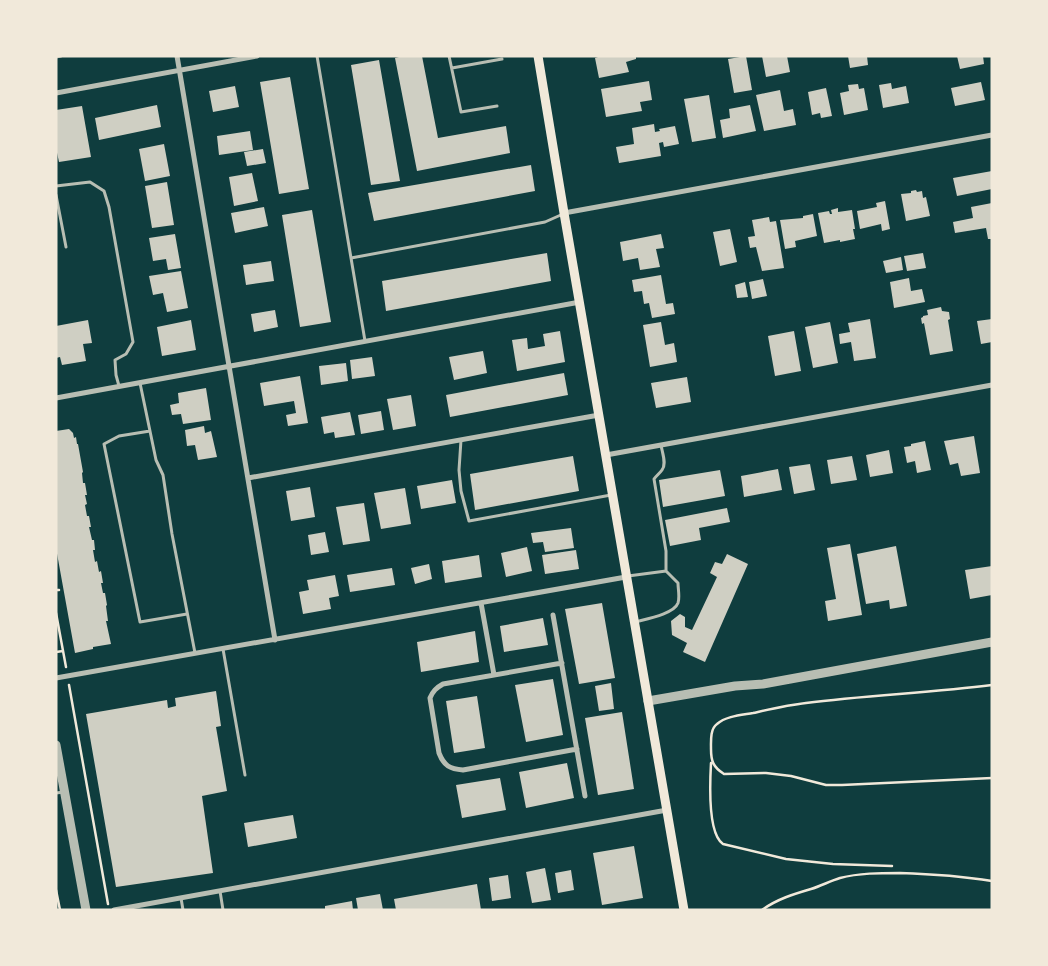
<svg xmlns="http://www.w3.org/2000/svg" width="1048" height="966" font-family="Figtree,sans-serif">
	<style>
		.building { fill: #cfcfc3 }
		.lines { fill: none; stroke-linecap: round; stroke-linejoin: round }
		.path { stroke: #f1e9da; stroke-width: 2.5 }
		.service { stroke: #b8beb3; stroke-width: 3 }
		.minor { stroke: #b8beb3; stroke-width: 5 }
		.tertiary { stroke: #b8beb3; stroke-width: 9 }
		.secondary { stroke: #f1e9da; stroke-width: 9 }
	</style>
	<rect width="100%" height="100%" fill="#0f3d3e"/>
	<path class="building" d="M403,56H422L438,138L506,126L510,153L417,171L395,58Z
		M601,56H636V59L626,62L629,72L599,78L595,58Z
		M746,56L752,90L734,93L728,59Z
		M762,56H787L790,72L766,77Z
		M848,56H867L868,65L850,68Z
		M957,56H983L984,64L960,69Z
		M379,60L400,181L371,185L351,65Z
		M290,77L309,189L279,194L260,82Z
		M649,81L652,100L640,102L642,111L606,117L601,89Z
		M981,82L985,100L955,106L951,88Z
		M891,83L892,89L906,86L909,103L883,108L879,85Z
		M858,84L859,89L864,88L868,110L844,115L840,93L849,91L848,85Z
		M235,86L239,107L213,112L209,91Z
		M826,88L832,116L821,118L820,113L812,115L808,92Z
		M780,90L784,111L793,109L796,125L764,131L756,95Z
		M709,95L716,138L692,142L684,99Z
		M157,105L161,127L99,140L95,118Z
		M750,105L756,131L723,138L720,120L730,118L729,109Z
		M82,106L91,157L59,162L56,148V110Z
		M654,124L655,132L660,131L659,129L675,126L679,144L664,147L663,142L659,143L661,156L619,163L616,147L634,144L632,128Z
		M250,131L253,150L219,155L217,136Z
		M164,144L170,176L145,181L139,149Z
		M263,149L266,163L247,166L244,152Z
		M531,165L535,191L374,221L368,193Z
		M992,171V189L957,196L953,178Z
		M252,173L258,201L234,206L229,177Z
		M167,182L174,225L152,228L145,186Z
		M916,190L917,192L922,191L923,198L926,197L930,216L906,221L901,194L911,193V191Z
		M885,201L890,229L882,231L881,224L860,229L857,211L877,207L876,203Z
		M992,203V239H988L986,228L955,233L953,222L973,218L971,207Z
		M264,207L268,226L235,233L231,213Z
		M838,208V212L852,210L855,229H853L855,239L840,242V240L824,243L818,213L829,211L830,214H832L831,210Z
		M312,210L331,322L300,327L282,215Z
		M813,214L817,236L795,241L796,247L785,249L780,220L803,218V216Z
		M769,217L770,222L776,221L784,268L762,271L756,247L750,248L748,237L755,236L752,220Z
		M730,229L737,262L720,266L713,232Z
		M175,234L181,268L168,270L166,259L153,261L149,238Z
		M661,234L664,248L656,249L660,267L640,270L638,258L623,261L620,242Z
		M547,253L551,281L386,311L382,281Z
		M923,253L926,268L907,271L904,256Z
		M901,257L903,270L886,273L883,261Z
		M271,261L274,281L246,285L243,265Z
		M181,271L188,308L167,312L163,293L153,295L149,276Z
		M661,275L666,304L673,303L675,314L652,318L649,303L644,304L642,291L634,292L632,280Z
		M909,278L911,291L922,289L925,302L894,308L890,282Z
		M763,279L767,296L752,299L749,282Z
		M745,282L748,297L737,298L735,285Z
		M941,307L942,311L949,312L950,319L948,320L953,351L930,355L924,323L922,324L921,318L923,317V316L928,315L927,310Z
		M275,310L278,327L254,332L251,314Z
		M870,319L876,358L854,361L851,342L840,344L839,334L850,332L848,323Z
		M992,319V342L981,344L977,321Z
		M88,320L92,343L83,344L86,361L62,365L60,357L56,358V326Z
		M191,320L196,350L162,356L157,327Z
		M661,322L665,345L674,343L677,362L650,367L643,325Z
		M830,322L838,363L813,368L805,327Z
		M560,331L565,362L517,371L512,340L527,338L528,349L545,346L543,334Z
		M794,331L801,371L775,376L768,336Z
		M483,351L487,373L454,380L449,357Z
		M372,357L375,376L352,379L350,360Z
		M346,363L348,381L321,385L319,366Z
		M564,373L568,395L450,417L446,395Z
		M300,376L308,423L288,426L286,415L296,413L294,401L264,406L260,383Z
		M687,377L691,402L656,408L651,383Z
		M206,388L211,420L183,424L181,414L172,415L170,405L179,403L178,393Z
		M411,395L416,426L393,430L387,399Z
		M381,411L384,430L361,434L358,415Z
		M350,412L355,435L335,438L334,432L324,434L321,417Z
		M204,426L205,433L211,431L217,457L198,460L195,445L187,446L185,430Z
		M69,429L73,433L74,438L76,437L77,444H78L83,472L82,473L83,483H85L87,495H85L87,504L85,505L87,516H89L91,527H89L92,540H94L95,550H93L95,562L97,561L99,572L101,571L103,583H101L103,593H105L107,605L106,606L108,621H106L111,644L93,647V649L75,653L56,548V431Z
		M974,436L980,473L961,476L958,463L950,465L944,441Z
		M925,441L931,470L917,473L915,461L907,463L904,447L911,446V444Z
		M889,450L893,473L870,477L866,455Z
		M573,456L579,491L475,510L470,474Z
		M852,456L857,480L831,484L827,460Z
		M810,464L815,490L794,494L789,467Z
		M778,469L782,490L744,497L741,476Z
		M720,470L725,496L663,507L659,480Z
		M452,480L456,503L421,509L417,486Z
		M310,487L315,517L291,521L286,491Z
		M405,488L411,524L381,529L374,493Z
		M364,503L370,541L343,545L336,507Z
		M727,508L730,522L699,528L701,540L670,546L665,520Z
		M571,528L574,548L545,552L543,542L533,543L531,533Z
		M325,532L329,552L311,555L308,535Z
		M850,544L862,615L828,621L825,601L836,599L827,548Z
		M896,546L907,606L890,609L889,600L866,604L857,554Z
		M527,547L532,571L506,577L501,553Z
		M576,550L579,569L545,574L542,555Z
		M727,554L748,564L705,662L683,652L687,643L672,635L671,621L680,614L685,617V627L692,630L717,577L710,573L715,562L722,564Z
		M479,555L482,577L445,583L442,561Z
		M429,564L432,579L415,584L411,568Z
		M992,566V595L970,599L965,570Z
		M392,568L395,585L350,592L347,575Z
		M335,575L339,596L329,598L331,609L303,614L299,592L309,590L307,580Z
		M602,603L615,678L579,684L565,609Z
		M543,618L548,645L504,652L500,626Z
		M475,631L479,662L421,672L417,642Z
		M553,679L563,735L526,742L515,685Z
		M611,683L614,709L599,711L595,686Z
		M216,691L221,726L216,727L227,791L202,796L213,873L116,887L86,714L167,700L168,708L176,706L175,698Z
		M477,696L485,748L454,753L446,701Z
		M622,712L634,789L598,795L585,718Z
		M567,763L574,798L526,808L519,772Z
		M500,778L506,810L462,818L456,785Z
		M293,815L297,838L248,847L244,823Z
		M634,846L643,898L602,905L593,853Z
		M545,868L551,900L532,903L526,872Z
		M571,870L574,890L558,893L555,873Z
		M508,875L511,898L492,901L489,878Z
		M477,884L481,910H396L394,899Z
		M380,894L383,910H358L356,898Z
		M352,901L353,910H325V906Z"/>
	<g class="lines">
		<path class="path" d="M56,590H59
			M56,613L66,667
			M56,652L63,651
			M69,685L108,904
			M992,685C930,693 867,695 806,703C788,705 771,709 753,713C742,715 726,716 717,724C710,729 711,741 711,749C711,761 713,767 724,774L766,773L791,776L826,785H842L992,778
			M711,763C710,781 707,833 723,844L786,859L833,864L892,866
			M56,890L60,910
			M762,910C777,899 794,894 811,889C821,886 830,881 840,878C859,873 880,873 900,873C931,874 961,876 992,881"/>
		<path class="service" d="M317,56L351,258L545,222L563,214
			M449,56L461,112L497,106
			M56,57L61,56
			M452,68L502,59
			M56,186L90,182L104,191L109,207L133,342L126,354L115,360L116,375L119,386
			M56,195L66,247
			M351,258L365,341
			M140,383L156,460L163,475L172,534L195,653
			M150,431L119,436L104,444L140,622L187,614
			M461,440L459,470L461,491L469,521L611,495
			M628,576L666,571V551L654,479C656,476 660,473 662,470C667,464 662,452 661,445
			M635,622C646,619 674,614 678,603C680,597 678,589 678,583L666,571
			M223,649L245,775
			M56,793L64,792
			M220,891L223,910
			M181,898L183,910"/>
		<path class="minor" d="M177,56L275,640
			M56,93L257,56
			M564,213L992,135
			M56,398L580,302
			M606,455L992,385
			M248,478L599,415
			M481,603L494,675
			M553,615L585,796
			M562,663L443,684C436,688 433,691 430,698L439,753C444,766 450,769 463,770L577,749
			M56,678L626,577
			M114,910L667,810"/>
		<path class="tertiary" d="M648,701L735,686L763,684L992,642
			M56,745L86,910"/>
		<path class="secondary" d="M538,56L564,213L684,910"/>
	</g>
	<rect width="1048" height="966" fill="none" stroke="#f1e9da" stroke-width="115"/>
</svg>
